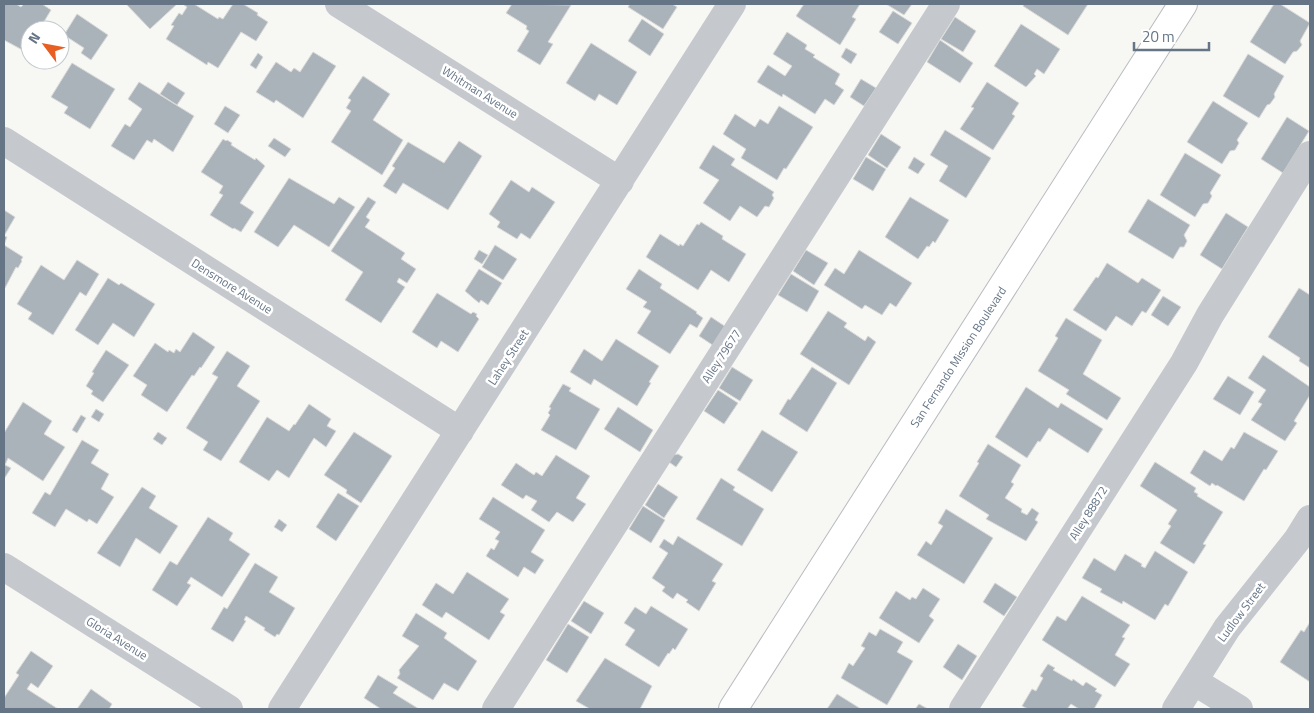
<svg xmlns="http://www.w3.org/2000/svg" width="1314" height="713" font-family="'Titillium Web',sans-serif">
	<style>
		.building { fill: #abb3ba; stroke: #d9d9d7 }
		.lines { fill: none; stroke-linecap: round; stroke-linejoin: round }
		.major-casing { stroke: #b8bcc0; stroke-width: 30 }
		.minor { stroke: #c5c8cc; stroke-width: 28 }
		.major { stroke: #fff; stroke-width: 28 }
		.labels { text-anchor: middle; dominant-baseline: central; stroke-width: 5; stroke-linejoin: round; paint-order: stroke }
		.street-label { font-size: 12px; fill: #657586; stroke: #fff }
	</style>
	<rect width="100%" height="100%" fill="#f7f7f4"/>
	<path class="building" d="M4,4H16L21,7L24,4H42L51,10L39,30H30L29,46L30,50L28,53L4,40Z
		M126,4H177L150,29Z
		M185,4H194L218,19L219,17L223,19L233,4H243L258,13L257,15L268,22L256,41L241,32L218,68L208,62L207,65L166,39L174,26L171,25L179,13L182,15L187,7L184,5Z
		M512,4L571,5L548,42L553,44L540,65L517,51L529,31L526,29L527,26L506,13Z
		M630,4H672L677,7L663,29L628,7Z
		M804,4H860L852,17L856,19L840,45L796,16Z
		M886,4H912L904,15Z
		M1024,4H1088L1068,35L1023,6Z
		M1274,4H1280L1310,23L1300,41L1302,45L1297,51L1293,52L1285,64L1250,42Z
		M893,11L912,23L898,44L879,32Z
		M77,14L108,35L91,60L81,53L84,48L64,35Z
		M955,17L976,31L963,52L941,39Z
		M642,19L664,34L650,56L628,41Z
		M1021,24L1060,49L1044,74L1037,69L1034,74L1036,76L1026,87L994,66Z
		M787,32L807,45L805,49L815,55L813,57L840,74L835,84L844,90L834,105L825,99L815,114L783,94L782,97L757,82L768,65L785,76L792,66L773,54Z
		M940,40L973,63L960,83L927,62Z
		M591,43L637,72L617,105L599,94L595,101L566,83Z
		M846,48L857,54L851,64L841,57Z
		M313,52L336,66L303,118L276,100L274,103L256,92L276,62L291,72L294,68L300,72Z
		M258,53L263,57L256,69L250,65Z
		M1248,54L1284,76L1274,94L1275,97L1270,104L1267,105L1259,118L1223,96Z
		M72,63L115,89L90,129L64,113L68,107L51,97Z
		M363,76L390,94L373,120L403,140L382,175L331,142L351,111L346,108L351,100L348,98Z
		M861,79L876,88L864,106L850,97Z
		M139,82L194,116L173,152L154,139L152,143L147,140L134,160L111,146L125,124L130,127L142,109L128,99Z
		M168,82L185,93L177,105L160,94Z
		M987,82L1019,103L1012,114L1015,116L993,150L960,129L974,108L971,107Z
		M1213,101L1248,123L1237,140L1239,143L1235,150L1230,151L1222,164L1187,142Z
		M225,106L240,115L228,133L214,124Z
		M779,106L813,127L786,169L784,168L777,180L741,158L746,149L723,134L735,114L755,127L760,119L768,124Z
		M1287,117L1309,131L1283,173L1261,159Z
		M945,130L991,158L966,198L939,181L948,166L930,155Z
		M881,134L901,147L887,168L868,155Z
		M274,138L291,149L285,157L268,146Z
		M223,139L226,141L227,140L232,143L231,145L255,160L256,158L265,166L240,203L254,212L241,232L234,228L233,229L210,215L223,195L219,193L223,186L201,172Z
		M459,141L482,156L448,210L403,183L396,194L383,186L395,168L392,166L408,142L444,163Z
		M713,145L735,159L731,165L774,192L772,195L774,198L769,207L765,206L757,217L740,206L730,221L703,203L719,180L699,168Z
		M1185,153L1221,175L1210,193L1212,196L1208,203L1203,204L1195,217L1160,195Z
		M866,157L886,169L873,191L853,179Z
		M914,157L925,164L918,174L908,168Z
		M289,178L334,204L339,197L355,207L329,247L294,225L278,247L254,232Z
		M511,180L529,192L532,187L555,202L530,239L521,233L517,239L497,227L500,222L489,214Z
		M368,197L376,202L366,217L370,220L365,227L405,253L401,259L416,269L407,283L399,278L397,282L405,287L381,323L345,300L363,272L331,251Z
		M910,197L949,220L935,243L933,241L929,247L927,246L918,259L885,237Z
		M1148,199L1190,225L1184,235L1187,241L1184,247H1180L1173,259L1128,232Z
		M4,210L15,217L4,236L7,237L4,245L23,257L21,260L22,261L18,268L16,267L5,288L4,287Z
		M1226,213L1248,227L1222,269L1200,255Z
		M701,222L723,236L722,239L746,254L729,282L711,270L698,290L646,257L660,234L679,246L680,244L683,246L697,224L699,225Z
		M495,245L517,259L503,280L482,267Z
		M479,250L488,255L482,264L474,259Z
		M806,250L828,263L814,285L793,271Z
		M859,250L912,283L896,307L890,303L882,315L865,305L862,309L824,285L835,268L844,274Z
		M77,260L99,274L86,296L80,292L53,335L28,319L32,313L17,304L41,265L64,280Z
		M1107,263L1138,283L1142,278L1161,290L1146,313L1142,311L1132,326L1116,316L1106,331L1073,310L1096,277L1098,278Z
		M479,269L502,283L488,305L481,300L479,303L465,291Z
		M639,269L662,284L660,288L697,312L696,313L703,318L697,328L690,324L670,354L637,333L651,311L643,307L647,302L626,289Z
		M791,274L819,291L807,312L778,295Z
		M108,278L119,285L121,283L155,304L134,337L113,323L98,345L75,330Z
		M1299,288L1310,295V368L1299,361L1300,358L1268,337Z
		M437,293L471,314L473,312L477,314L476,316L479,319L458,352L441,341L437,348L412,332Z
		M1163,296L1181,307L1168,326L1151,315Z
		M828,311L847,323L844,327L865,341L868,336L876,342L849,385L800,354Z
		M711,317L726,327L714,346L699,336Z
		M1066,318L1102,340L1083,374L1121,398L1107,420L1066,394L1069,390L1038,371L1058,338L1055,336Z
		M193,332L215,347L201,368L200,367L194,376L192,375L167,412L141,395L147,385L133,376L155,343L168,352L169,350L174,353L176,349L180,352Z
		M616,339L659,366L649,382L651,383L637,406L594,379L591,385L570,372L584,349L602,361Z
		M106,350L129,365L103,402L91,394L93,391L86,386L94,373L92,372Z
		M227,351L250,366L237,386L260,401L221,461L203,450L208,442L186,428L218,377L212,374Z
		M1263,355L1310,387V395L1294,421L1297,423L1285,441L1251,420L1262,404L1258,402L1266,390L1248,378Z
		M732,367L753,380L740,401L719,388Z
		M812,367L837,383L807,432L779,414L788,399L790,400Z
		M1228,376L1254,392L1240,415L1213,399Z
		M563,384L571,388L569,391L600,409L576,450L541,430L550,415L548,413L551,408L549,407Z
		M1026,387L1058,408L1061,403L1103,429L1088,453L1049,428L1040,442L1038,441L1027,458L995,437Z
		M718,390L738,403L724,424L704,411Z
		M23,402L52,421L44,434L65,447L43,481L8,458L5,465L11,468L4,479V433Z
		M309,404L331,419L327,426L336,431L326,447L314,438L289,478L277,470L269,481L239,462L267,417L289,431L294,424L295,425Z
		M618,407L653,430L640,452L604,429Z
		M96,409L104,414L99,422L91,417Z
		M81,415L86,418L77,433L72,430Z
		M762,430L798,452L772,492L737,470Z
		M158,432L167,438L162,445L153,439Z
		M354,432L392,456L361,503L346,493L347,490L324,475Z
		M1244,432L1278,451L1266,470L1264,469L1244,501L1217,485L1216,486L1212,483L1210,486L1190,473L1204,450L1222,461L1231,447L1234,449Z
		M82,440L99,450L91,463L109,474L101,489L114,497L97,524L89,519L87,522L66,509L55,527L32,513L45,492L50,495Z
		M988,444L1021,465L1011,482L1014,484L1005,498L1022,509L1021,512L1027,515L1032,508L1039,513L1035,520L1038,522L1026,541L986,519L989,515L959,496L979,463L977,462Z
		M678,454L683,457L676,467L666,460L669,456Z
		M556,455L590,476L576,498L586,504L573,522L557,512L549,522L531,510L537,501L526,495L523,499L501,485L516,463L534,475L536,472L542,476Z
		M1155,462L1196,488L1194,492L1198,494L1197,496L1223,512L1203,544L1206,545L1194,564L1160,543L1171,526L1168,524L1177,510L1140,486Z
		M721,478L735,487L733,490L764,509L742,546L696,519Z
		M658,484L678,497L664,518L645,505Z
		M142,487L156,496L149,508L178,526L160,554L136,538L120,567L97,553Z
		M338,493L359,506L336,541L316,527Z
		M493,497L545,530L531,552L544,560L535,574L524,567L518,577L486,556L491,548L494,550L499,541L495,539L500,532L479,519Z
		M643,506L665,520L651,543L629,529Z
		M946,509L993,538L964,584L917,555L926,541L931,545L943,526L938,523Z
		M208,517L233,533L229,540L250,554L222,597L191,577L187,583L191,585L177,606L152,590L170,561L177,565Z
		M279,519L287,525L282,532L274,527Z
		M678,536L723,564L712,581L716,583L699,611L686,602L688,600L677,593L673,599L662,591L665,587L652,578L668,553L659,547L664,539L673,545Z
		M1155,551L1188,572L1168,606L1165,604L1155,620L1123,601L1122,604L1100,592L1102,589L1082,578L1094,558L1115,571L1125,554L1142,564L1141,566L1145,568Z
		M255,563L278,577L269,592L295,608L279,635L277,634L275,637L264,630L265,628L246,616L244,620L246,621L233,642L211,629L224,607L227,609Z
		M467,572L509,599L500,612L505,615L489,640L446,612L442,618L422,605L436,583L453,594Z
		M995,583L1017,597L1004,616L983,602Z
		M923,588L940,599L929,616L934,620L919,643L879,618L896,591L910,600L912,597L916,599Z
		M1082,596L1130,625L1122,637L1125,638L1115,655L1130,664L1115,687L1042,640L1057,616L1066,621Z
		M584,601L604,613L591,634L571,621Z
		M651,606L688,629L675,650L673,648L669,654L668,653L659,667L625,645L635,630L624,623L635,607L646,614Z
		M416,613L447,633L444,638L477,661L458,691L444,683L433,700L397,678L400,674L399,670L419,646L402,636Z
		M1310,622V682L1280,662L1301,630L1304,632Z
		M568,624L589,637L567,673L546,660Z
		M880,629L903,642L897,652L913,661L887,705L841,678L849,663L853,666L865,648L861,646L869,632L876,636Z
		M958,644L977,656L962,680L943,667Z
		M31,651L53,666L38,688L31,683L27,689L58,709H4V698L19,675L16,673Z
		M605,658L652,686L640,709H590L576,701Z
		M1048,664L1055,668L1053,670L1072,681L1073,679L1083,686L1086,682L1097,689L1095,691L1102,695L1094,709H1079L1071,704L1067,709H1028L1022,706L1032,689L1036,691L1043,678L1040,676Z
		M378,675L398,687L393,693L419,709H381L364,698Z
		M91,689L112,704L109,709H77Z
		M837,694L861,709H827Z
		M919,704L928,709H915Z"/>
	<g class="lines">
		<defs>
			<path id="major" d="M733,709L1183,4"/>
		</defs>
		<use href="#major" class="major-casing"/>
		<path class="minor" d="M339,4L620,181
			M4,141L460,431
			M4,567L229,709
			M1195,682L1239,709
			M282,709L732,4
			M496,709L946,4
			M963,709L1184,363L1210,315L1310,155
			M1176,709L1227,628L1297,540L1310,519"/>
		<use href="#major" class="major"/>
	</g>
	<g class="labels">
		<g class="street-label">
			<text transform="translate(480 92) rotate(32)">Whitman Avenue</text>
			<text transform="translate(232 286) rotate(32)">Densmore Avenue</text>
			<text transform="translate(721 356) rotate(-57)">Alley 79677</text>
			<text transform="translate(508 357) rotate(-57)">Lahey Street</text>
			<text transform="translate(958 357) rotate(-57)">San Fernando Mission Boulevard</text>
			<text transform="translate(1088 513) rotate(-58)">Alley 88872</text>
			<text transform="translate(1241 612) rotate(-53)">Ludlow Street</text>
			<text transform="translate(117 638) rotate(32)">Gloria Avenue</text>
		</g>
	</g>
	<rect width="1314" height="713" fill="none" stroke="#657586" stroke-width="10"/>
	<g transform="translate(45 45) rotate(302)"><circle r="24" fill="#ffffff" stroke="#c1c8cf"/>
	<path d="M0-4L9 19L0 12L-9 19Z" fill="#e85f24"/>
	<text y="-8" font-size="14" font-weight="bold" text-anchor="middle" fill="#657586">N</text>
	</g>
	<path d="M1134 42v8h75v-8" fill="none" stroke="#657586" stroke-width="2.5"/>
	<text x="1142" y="42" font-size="15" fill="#657586" stroke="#ffffff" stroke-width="4" paint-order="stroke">20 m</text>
</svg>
